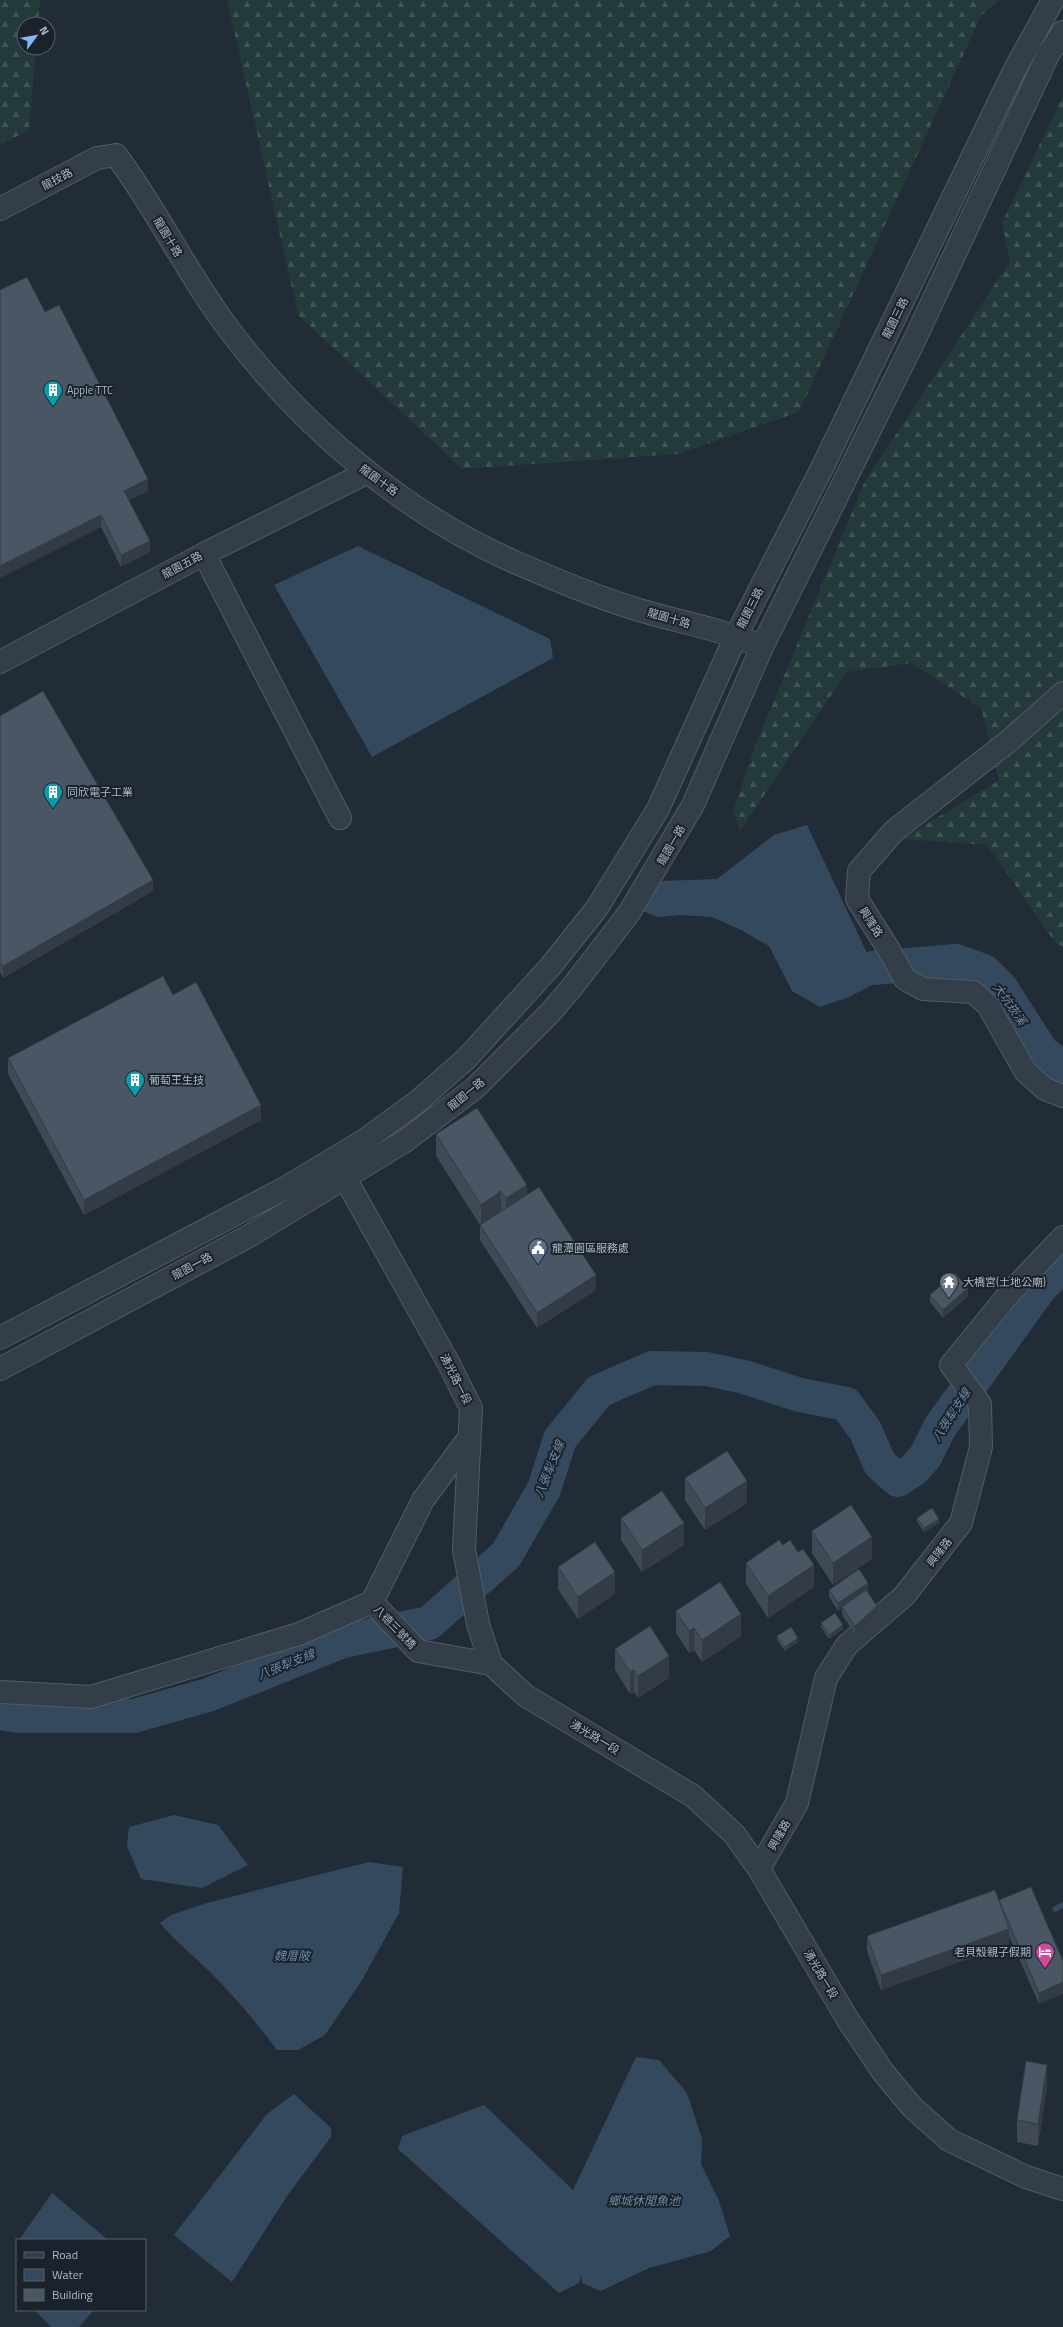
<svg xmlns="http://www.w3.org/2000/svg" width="1063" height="2327" font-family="'Titillium Web','Noto Sans TC',sans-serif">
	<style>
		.forest { fill: url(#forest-firs) }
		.water { fill: #35495e }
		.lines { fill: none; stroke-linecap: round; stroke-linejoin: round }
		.stream { stroke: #35495e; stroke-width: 5.5 }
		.river { stroke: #35495e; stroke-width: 34 }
		.minor-casing { stroke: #525c65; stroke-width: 24 }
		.tertiary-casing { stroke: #525c65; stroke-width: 24 }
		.minor { stroke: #343e48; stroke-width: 22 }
		.tertiary { stroke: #343e48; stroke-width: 22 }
		.wall { fill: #3f4a55 }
		.shaded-wall { fill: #333c45 }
		.building { fill: #495663; stroke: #333c45 }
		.labels { text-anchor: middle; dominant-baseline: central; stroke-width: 4; stroke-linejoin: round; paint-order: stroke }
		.street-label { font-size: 11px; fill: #afb9c4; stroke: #1a232c }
		.poi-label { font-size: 11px; fill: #afb9c4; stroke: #1a232c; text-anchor: start }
		.water-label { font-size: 12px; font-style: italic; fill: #708ba8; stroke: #1a232c }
	</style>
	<defs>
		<pattern id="forest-firs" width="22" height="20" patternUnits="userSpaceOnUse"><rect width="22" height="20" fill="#243939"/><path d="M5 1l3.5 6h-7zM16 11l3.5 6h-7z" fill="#415454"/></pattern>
	</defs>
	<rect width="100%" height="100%" fill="#212c37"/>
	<path class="forest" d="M0,0H40L38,24H24V48H36L29,130L0,145Z
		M227,0H998L981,16L799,412L678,454L462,469L298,315Z
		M1063,96V947L1054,941L987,845L902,839L999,780L981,708L911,663L847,672L740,831L733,811L755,746L864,483L1010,261L1002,223Z"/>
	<path class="water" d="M358,546L550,639L553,658L372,757L274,585Z
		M807,825L880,981L849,997L820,1007L792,991L769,946L741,930L712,917L680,915L657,917L643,911L661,881L717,879L774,835Z
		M174,1815L218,1825L248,1865L202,1888L141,1879L127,1846L129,1827Z
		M369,1862L403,1867L399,1913L362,1980L325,2035L298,2050H277C257,2023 235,1997 211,1973C194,1956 176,1942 160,1923L171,1915L207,1903Z
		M636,2057L659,2060L687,2093L702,2139L701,2164L719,2201L730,2236L711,2251L649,2268L601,2291L582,2283L581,2274L579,2283L559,2293L398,2149L402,2136L484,2105L573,2190Z
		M294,2094L331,2128V2137L287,2196L232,2282L174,2235L267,2114Z
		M52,2193L108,2240H19Z
		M35,2310H94L79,2327H51Z"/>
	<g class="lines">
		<path class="stream" d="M1055,1909L1063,1905"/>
		<path class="river" d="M873,968L956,961L984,971L1001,988L1042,1052L1063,1068
			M0,1713L18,1716H134L208,1695L343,1641L429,1623L506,1555L544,1489L560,1439L599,1391L652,1368L707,1369L744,1377L800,1395L846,1404L865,1430L880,1464L898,1480L913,1470L925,1457L940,1427L1040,1288L1063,1265"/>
		<defs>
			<path id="minor" d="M0,209L97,158L116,155C158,211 188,276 231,332C303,427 402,511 510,560C552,578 593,596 636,609C678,622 722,629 762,647
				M204,554L340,818
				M0,662L204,554L366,473
				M1063,693L1010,740L894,831L859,871L857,899L889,950L905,979L923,989L973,992L988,1005L1025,1071L1045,1089L1063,1096
				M336,1162L448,1362L471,1408L464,1550L478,1624L491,1664L526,1696L693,1796L734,1834L759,1869L848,2020L883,2072L912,2107L949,2140L1026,2177L1063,2189
				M372,1602L418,1651L491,1664
				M0,1692L91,1697L299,1634L372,1602L423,1500L469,1438
				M759,1869L797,1803L826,1678L847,1645L904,1596L961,1523L981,1447L980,1404L951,1365L1008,1295L1063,1237"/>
			<path id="tertiary" d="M0,1338L287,1187L365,1140L417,1102L466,1059L550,967L597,908L658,809L736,636L823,466L1014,71L1053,0
				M0,1369L249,1236L405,1141L475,1088L549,1014L573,986L629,913L693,805L762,647L913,343L1048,55L1063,32"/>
		</defs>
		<use href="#minor" class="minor-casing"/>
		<use href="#tertiary" class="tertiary-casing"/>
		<use href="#minor" class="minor"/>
		<use href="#tertiary" class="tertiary"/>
	</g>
	<path class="wall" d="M0,290L45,312L148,491L129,500L150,552L121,567L101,527L0,578Z
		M0,716L153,891L3,978L0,972Z
		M173,995L261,1120L84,1215L8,1074V1058Z
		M436,1134L527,1195L596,1290L537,1328L480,1240V1225L436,1156Z
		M930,1295L968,1296L943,1318L930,1302Z
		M685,1478L747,1503L705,1530L685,1500Z
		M621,1518L684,1545L642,1572L621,1540Z
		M917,1518L939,1523L924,1532L917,1522Z
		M812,1531L872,1559L833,1585L812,1553Z
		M746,1563L814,1587L768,1618L746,1584Z
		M558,1567L615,1594L578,1619L558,1589Z
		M829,1590L868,1591L877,1614L855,1634L842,1615V1608L838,1611L829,1597Z
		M676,1611L741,1636L702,1662L694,1650L689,1653L676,1633Z
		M821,1623L843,1629L829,1639L821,1627Z
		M777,1636L798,1642L785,1651L777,1640Z
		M615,1649L669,1678L638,1698L634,1692L630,1694L615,1670Z
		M999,1900L1063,1961L1039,2004L1009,1936V1944L881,1990L867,1951V1936Z
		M1047,2087L1038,2146L1017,2142V2120Z"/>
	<path class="shaded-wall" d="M148,479V491L124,502V491Z
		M101,515V527L0,578V566Z
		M150,541V552L121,567V555Z
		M153,880V891L3,978V966Z
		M261,1105V1120L84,1215V1200Z
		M527,1185V1207L506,1220V1198Z
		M501,1191V1213L481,1226V1205Z
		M596,1275V1290L537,1328V1313Z
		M968,1288V1296L943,1318V1310Z
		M747,1481V1503L705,1530V1508Z
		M939,1519V1523L924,1532V1528Z
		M684,1523V1545L642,1572V1550Z
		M872,1537V1559L833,1585V1563Z
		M814,1565V1587L768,1618V1596Z
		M615,1572V1594L578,1619V1597Z
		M868,1583V1591L843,1608L842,1607V1608L838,1611V1603Z
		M877,1606V1614L855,1634V1626Z
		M741,1614V1636L702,1662V1640Z
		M843,1625V1629L829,1639V1635Z
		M694,1628V1650L689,1653V1631Z
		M798,1638V1642L785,1651V1647Z
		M669,1656V1678L638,1698V1676Z
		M634,1670V1692L630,1694V1672Z
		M1009,1929V1944L881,1990V1975Z
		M1063,1982V1994L1039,2004V1993Z
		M1047,2065V2087L1038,2146V2124Z"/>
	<path class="building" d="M27,277L45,312L59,305L148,479L124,491L150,541L121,555L101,515L0,566V290Z
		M43,691L153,880L3,966L0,961V716Z
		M163,976L173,995L196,982L261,1105L84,1200L8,1058Z
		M477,1108L527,1185L506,1198L501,1191L481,1205L436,1134Z
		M539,1187L596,1275L537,1313L480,1225Z
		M955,1273L968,1288L943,1310L930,1295Z
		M727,1451L747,1481L705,1508L685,1478Z
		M662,1491L684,1523L642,1550L621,1518Z
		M851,1505L872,1537L833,1563L812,1531Z
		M932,1508L939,1519L924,1528L917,1518Z
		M779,1540L783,1545L790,1540L798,1552L803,1549L814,1565L768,1596L746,1563Z
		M595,1542L615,1572L578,1597L558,1567Z
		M859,1569L868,1583L838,1603L829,1590Z
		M720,1582L741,1614L702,1640L694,1628L689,1631L676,1611Z
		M866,1590L877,1606L855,1626L842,1607Z
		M835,1613L843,1625L829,1635L821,1623Z
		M650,1626L669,1656L638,1676L634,1670L630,1672L615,1649Z
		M791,1627L798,1638L785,1647L777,1636Z
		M1031,1887L1063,1961V1982L1039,1993L999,1900Z
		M995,1890L1009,1929L881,1975L867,1936Z
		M1026,2061L1047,2065L1038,2124L1017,2120Z"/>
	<defs>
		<symbol id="building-pin" viewBox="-11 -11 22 30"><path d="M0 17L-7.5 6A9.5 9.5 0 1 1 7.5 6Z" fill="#0f9aa8" stroke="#1a232c"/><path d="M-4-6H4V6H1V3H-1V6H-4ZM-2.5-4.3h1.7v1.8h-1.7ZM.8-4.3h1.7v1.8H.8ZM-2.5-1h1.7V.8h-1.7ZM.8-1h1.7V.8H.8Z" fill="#fff"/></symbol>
		<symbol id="civic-pin" viewBox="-11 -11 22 30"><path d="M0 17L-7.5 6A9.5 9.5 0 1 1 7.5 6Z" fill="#5c6f8a" stroke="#1a232c"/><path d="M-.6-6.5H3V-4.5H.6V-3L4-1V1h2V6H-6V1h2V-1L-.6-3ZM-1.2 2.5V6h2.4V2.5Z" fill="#fff"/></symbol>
		<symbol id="temple-pin" viewBox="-11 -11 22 30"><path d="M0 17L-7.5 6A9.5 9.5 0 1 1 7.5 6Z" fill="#6b7280" stroke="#1a232c"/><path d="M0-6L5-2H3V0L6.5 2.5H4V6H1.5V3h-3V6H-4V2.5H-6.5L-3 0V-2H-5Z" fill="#fff"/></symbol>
		<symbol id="hotel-pin" viewBox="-11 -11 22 30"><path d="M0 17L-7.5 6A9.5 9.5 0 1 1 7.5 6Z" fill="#d1479c" stroke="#1a232c"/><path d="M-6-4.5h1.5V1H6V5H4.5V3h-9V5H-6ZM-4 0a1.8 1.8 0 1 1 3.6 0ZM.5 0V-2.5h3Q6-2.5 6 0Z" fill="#fff"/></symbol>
	</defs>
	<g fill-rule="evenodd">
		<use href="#building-pin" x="42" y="379" width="22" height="30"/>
		<use href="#building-pin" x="42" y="781" width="22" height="30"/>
		<use href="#building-pin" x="124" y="1069" width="22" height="30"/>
		<use href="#civic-pin" x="527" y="1237" width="22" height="30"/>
		<use href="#temple-pin" x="938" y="1271" width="22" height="30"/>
		<use href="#hotel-pin" x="1034" y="1941" width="22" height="30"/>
	</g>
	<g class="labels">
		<g class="street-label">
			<text transform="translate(57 179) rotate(-28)">龍技路</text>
			<text transform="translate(168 237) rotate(59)">龍園十路</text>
			<text transform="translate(895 318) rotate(-64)">龍園三路</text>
			<text transform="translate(379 480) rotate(36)">龍園十路</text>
			<text transform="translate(182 565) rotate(-28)">龍園五路</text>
			<text transform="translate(750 608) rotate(-63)">龍園三路</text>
			<text transform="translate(669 618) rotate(16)">龍園十路</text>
			<text transform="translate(671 845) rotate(-60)">龍園一路</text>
			<text transform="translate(871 922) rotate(57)">興隆路</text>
			<text transform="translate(466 1094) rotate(-39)">龍園一路</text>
			<text transform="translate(192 1266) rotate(-28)">龍園一路</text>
			<text transform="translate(456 1379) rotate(63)">湧光路一段</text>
			<text transform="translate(939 1552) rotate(-52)">興隆路</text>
			<text transform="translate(395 1627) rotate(46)">八德三號橋</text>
			<text transform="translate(595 1737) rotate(31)">湧光路一段</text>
			<text transform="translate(779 1835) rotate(-60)">興隆路</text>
			<text transform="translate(821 1974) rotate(59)">湧光路一段</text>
		</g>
		<g class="poi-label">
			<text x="67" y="390">Apple TTC</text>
			<text x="67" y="792">同欣電子工業</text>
			<text x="149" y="1080">葡萄王生技</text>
			<text x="552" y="1248">龍潭園區服務處</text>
			<text x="963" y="1282">大橋宮(土地公廟)</text>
			<text x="1031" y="1952" text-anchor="end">老貝殼親子假期</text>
		</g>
		<g class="water-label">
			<text transform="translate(1010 1004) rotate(55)">大坑崁溪</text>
			<text transform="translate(951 1415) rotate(-57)">八張犁支線</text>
			<text transform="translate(549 1469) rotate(-68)">八張犁支線</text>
			<text transform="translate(286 1664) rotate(-22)">八張犁支線</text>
			<text x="292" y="1955">魏厝陂</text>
			<text x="644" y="2200">鄉城休閒魚池</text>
		</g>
	</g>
	<rect x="16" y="2239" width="130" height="72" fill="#1a232c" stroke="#565f69"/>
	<rect x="24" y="2252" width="20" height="6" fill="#343e48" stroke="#565f69"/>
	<text x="52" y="2259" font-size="12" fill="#afb9c4">Road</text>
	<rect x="24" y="2269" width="20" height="12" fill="#35495e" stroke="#565f69"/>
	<text x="52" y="2279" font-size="12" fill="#afb9c4">Water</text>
	<rect x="24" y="2289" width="20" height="12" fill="#495663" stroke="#565f69"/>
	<text x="52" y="2299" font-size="12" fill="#afb9c4">Building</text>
	<g transform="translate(36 36) rotate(58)"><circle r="19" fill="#1a232c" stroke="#565f69"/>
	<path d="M0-3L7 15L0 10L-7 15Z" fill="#84b7f4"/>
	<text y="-6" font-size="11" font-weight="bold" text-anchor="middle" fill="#afb9c4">N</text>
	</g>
</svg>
